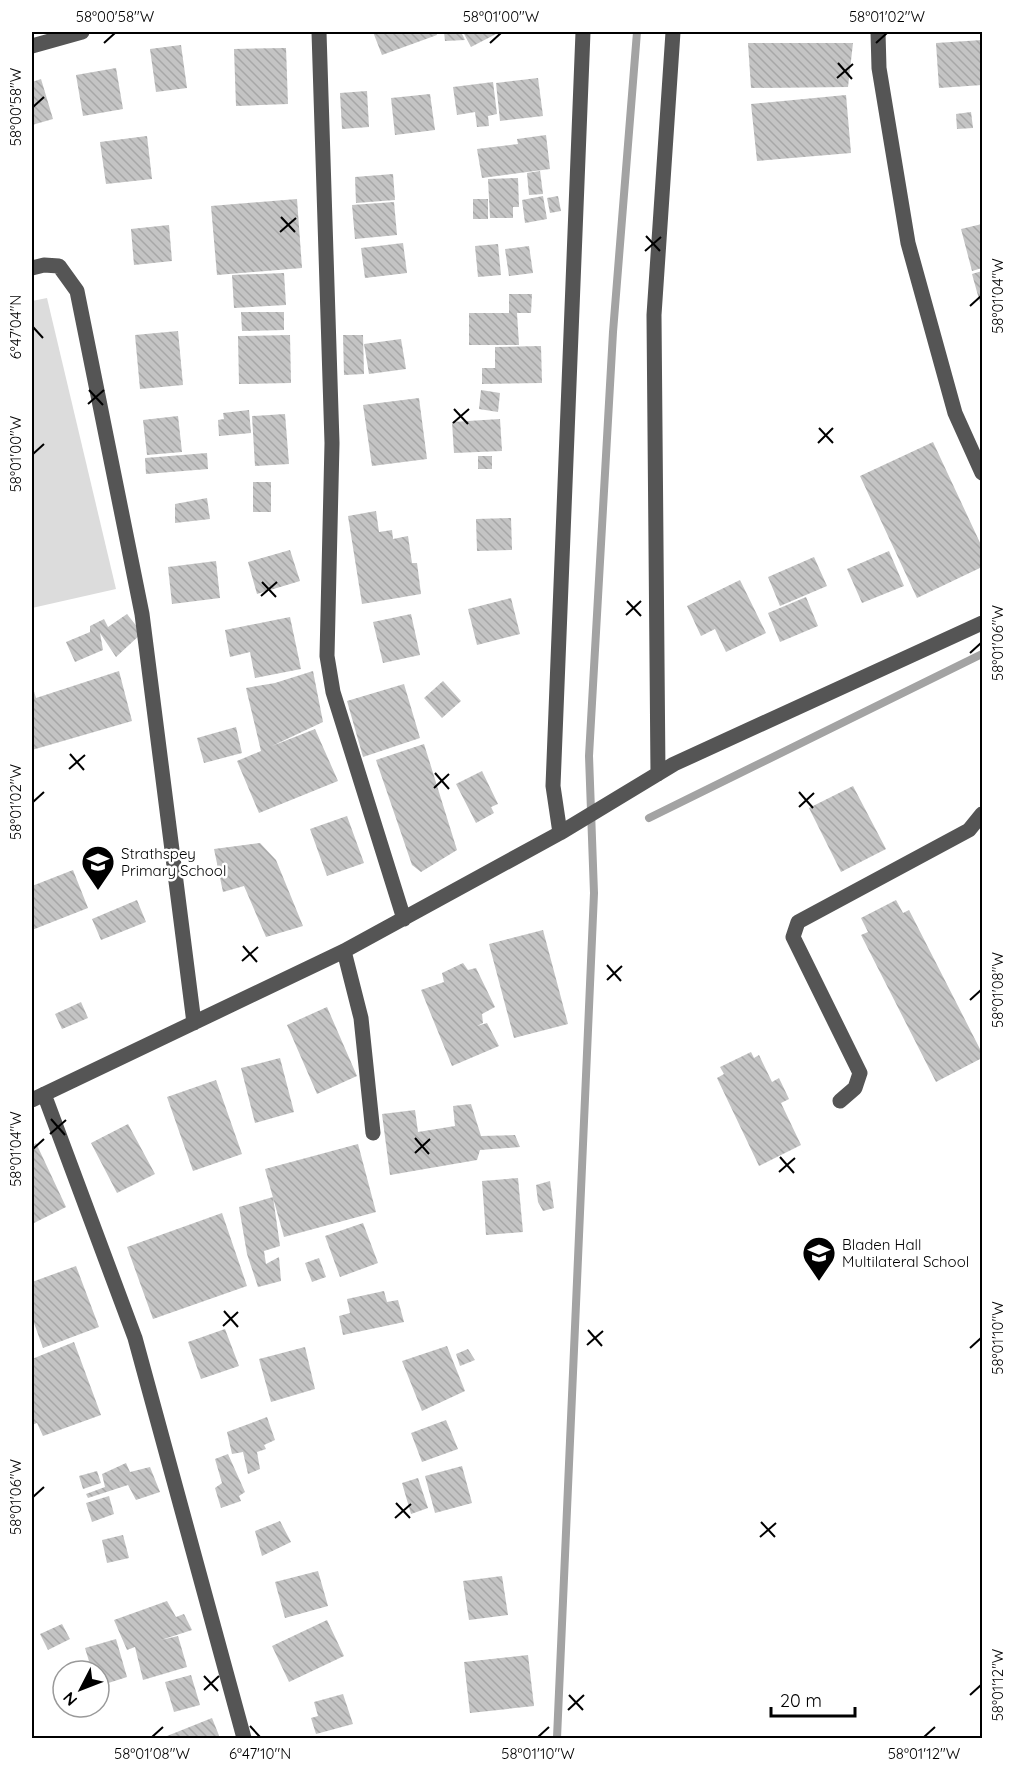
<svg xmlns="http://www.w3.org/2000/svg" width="1014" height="1770" font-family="Quicksand,sans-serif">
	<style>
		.garden { fill: #dcdcdc }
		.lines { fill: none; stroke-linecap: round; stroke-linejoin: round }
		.stream { stroke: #a3a3a3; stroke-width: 8 }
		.building { fill: url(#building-back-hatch) }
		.minor { stroke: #555; stroke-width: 15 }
		.ticks { fill: none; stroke: #000; stroke-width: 2 }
		.labels { text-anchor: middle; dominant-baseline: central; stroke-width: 5; stroke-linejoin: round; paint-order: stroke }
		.poi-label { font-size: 15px; fill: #000; stroke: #fff; text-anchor: start }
		.neatline { fill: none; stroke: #000; stroke-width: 2 }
		.ticks-label { font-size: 15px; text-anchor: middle; fill: #000 }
	</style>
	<defs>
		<pattern id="building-back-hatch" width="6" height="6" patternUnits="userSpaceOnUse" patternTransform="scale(1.5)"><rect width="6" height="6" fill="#c4c4c4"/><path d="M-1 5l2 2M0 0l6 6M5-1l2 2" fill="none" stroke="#a7a7a7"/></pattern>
	</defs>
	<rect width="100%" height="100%" fill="#fff"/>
	<path class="garden" d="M47,298L116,589L32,608V301Z"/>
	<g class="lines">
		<path class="stream" d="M649,818L982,654
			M557,1738L594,893L589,756L613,332L637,32"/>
	</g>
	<path class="building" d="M373,32H436L437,35L382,55Z
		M444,32H461L465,40L445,41Z
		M463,32H495L496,34L471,47Z
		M982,40V85L939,88L936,43Z
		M748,43H853L848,87L751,88Z
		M181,45L187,88L156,92L150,49Z
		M286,48L288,104L236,106L234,49Z
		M116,68L123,109L83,116L76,75Z
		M538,78L543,116L500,121L496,83Z
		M41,79L53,119L32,125V82Z
		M493,82L497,114L488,116L489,126L477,127L475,112L457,115L453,87Z
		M367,91L369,127L342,129L340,93Z
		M430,94L435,130L395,135L391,98Z
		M846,95L851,153L757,161L751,104Z
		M971,112L973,128L957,129L956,114Z
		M546,135L550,169L482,178L477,149L518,144L517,139Z
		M147,136L152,179L106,184L100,142Z
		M540,171L543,194L529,195L527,173Z
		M393,174L395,200L356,203L355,177Z
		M518,178L519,207H513V218H490L488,179Z
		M543,196L547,219L525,223L522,200Z
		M558,196L561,211L550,213L547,198Z
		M297,199L302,268L217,275L211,206Z
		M473,199H488V219H473Z
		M394,202L397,235L355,239L352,205Z
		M982,224V268L972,271L961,229Z
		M169,225L172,261L134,265L131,229Z
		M403,243L407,273L365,278L361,248Z
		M498,244L501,275L478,277L475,246Z
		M529,246L533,273L509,276L505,249Z
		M982,271V310L972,274Z
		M284,273L286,305L234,308L232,275Z
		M509,294H532L531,313H517L519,345H469V313H509Z
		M241,312H284V330L242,331Z
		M178,331L183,385L140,389L135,335Z
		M290,335L291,383L239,384L238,336Z
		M343,335H363L364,374L344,375Z
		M401,339L406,369L369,374L364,344Z
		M541,346L542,383L482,384V368H495V347Z
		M481,390L500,393L498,412L479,409Z
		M419,398L427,459L372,466L363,405Z
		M249,410L251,433L219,436L218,420L224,419L223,413Z
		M285,414L289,464L255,466L252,416Z
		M178,416L182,452L147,455L143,420Z
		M500,419L502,451L454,453L452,422Z
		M933,442L982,547V567L917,598L860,476Z
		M207,453L208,469L146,474L145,458Z
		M478,456H492V469H478Z
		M253,482H271V512H253Z
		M207,498L210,519L175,523V504Z
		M376,511L379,532L392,530L393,539L408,536L412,563H417L421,594L362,604L348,516Z
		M511,518L512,550L477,551L476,519Z
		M290,550L300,581L257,594L248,562Z
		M889,551L904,586L862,603L847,569Z
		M814,557L827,586L780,606L768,577Z
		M216,561L220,598L172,604L168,567Z
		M740,580L766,633L726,652L715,629L701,636L687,606Z
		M806,597L818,626L780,642L768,613Z
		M511,598L520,634L477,645L468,609Z
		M127,614L142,633L116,657L100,633L103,650L75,662L66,642L90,632V626L104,619L108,627Z
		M411,614L420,655L383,663L373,622Z
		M290,617L301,669L255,678L250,652L230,657L225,630Z
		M119,671L132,721L32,750V685L36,698Z
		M313,671L323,722L272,746L315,729L338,781L259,813L237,761L261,751L246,688L275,683Z
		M443,681L461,701L442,718L424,698Z
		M404,684L420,738L363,757L347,701Z
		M236,727L242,753L204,763L197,738Z
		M424,744L457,850L421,872L412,865L376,760Z
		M482,771L498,804L491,807L494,813L476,823L456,784Z
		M853,786L886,849L841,872L809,808Z
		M347,816L364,863L327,876L310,829Z
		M260,843L276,860L303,926L266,937L244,886L223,892L214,849Z
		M73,870L88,908L32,930V886Z
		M137,900L146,922L101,940L92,919Z
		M896,900L903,913L909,910L982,1053V1058L936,1082L861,935L868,932L861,918Z
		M543,930L568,1024L514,1038L489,944Z
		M463,963L468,970L476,968L495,1007L482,1014L483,1023L477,1026L487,1023L499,1046L452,1066L421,990L444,982L442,973Z
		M81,1002L88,1018L62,1029L55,1014Z
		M327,1007L357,1076L317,1094L287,1025Z
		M751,1052L754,1058L759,1055L772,1082L779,1078L789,1099L781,1103L801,1145L759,1166L717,1078L724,1074L720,1067Z
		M280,1058L294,1112L255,1123L241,1068Z
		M216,1080L242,1154L193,1171L167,1097Z
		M471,1104L481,1136L515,1135L520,1147L480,1150L477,1160L390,1175L382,1114L415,1110L418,1132L455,1126L453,1106Z
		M128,1124L155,1174L117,1193L91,1143Z
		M36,1143L66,1207L32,1224V1146Z
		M358,1144L376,1212L284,1237L265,1169Z
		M518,1178L523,1232L486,1235L482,1181Z
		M550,1181L554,1208L543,1211L538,1202L536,1185Z
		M273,1197L280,1246L264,1251L266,1264L279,1257L281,1281L258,1287L247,1254L239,1207Z
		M222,1213L247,1286L153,1319L127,1247Z
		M363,1223L378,1263L340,1277L325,1236Z
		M319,1258L326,1277L312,1282L305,1263Z
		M76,1266L99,1327L43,1348L34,1323H32V1282Z
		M384,1291L387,1302L398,1300L404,1322L343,1335L339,1316L350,1313L347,1299Z
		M225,1329L239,1366L201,1379L188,1342Z
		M74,1342L101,1415L43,1436L37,1423L32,1425V1359Z
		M447,1346L465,1391L422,1411L402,1361Z
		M305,1347L315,1389L271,1402L259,1359Z
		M468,1349L475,1360L460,1366L456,1354Z
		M267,1417L275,1440L264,1445L266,1449L257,1452L260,1469L248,1474L243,1452L232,1454L227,1432Z
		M446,1420L458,1449L422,1462L411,1433Z
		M228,1454L245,1492L239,1496L241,1501L221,1508L215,1488L222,1483L215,1459Z
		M126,1463L130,1472L150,1467L160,1492L136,1500L128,1485L88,1498L86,1494L105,1487L102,1474Z
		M462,1466L472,1503L435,1513L425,1476Z
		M97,1471L101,1483L83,1489L79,1476Z
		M418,1478L428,1508L411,1514L402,1483Z
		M109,1496L114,1514L92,1522L86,1503Z
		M280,1521L291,1542L262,1556L255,1531Z
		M123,1535L129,1558L107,1563L102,1540Z
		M318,1571L328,1606L285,1618L275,1582Z
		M502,1576L508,1615L469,1620L463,1581Z
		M167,1601L176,1617L184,1614L192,1630L161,1640L178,1636L187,1667L143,1680L135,1647L127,1650L114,1620Z
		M327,1620L344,1656L289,1682L272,1646Z
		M62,1624L70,1639L48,1650L40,1634Z
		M116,1639L127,1677L99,1686V1671H92L85,1648Z
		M528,1655L534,1706L470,1713L464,1662Z
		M191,1675L200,1705L174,1712L165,1682Z
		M343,1694L353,1724L316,1734L311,1718L318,1716L314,1702Z
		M212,1718L220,1738H162Z"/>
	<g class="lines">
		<path class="minor" d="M319,32L332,443L327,656L333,692L404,919
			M878,32L879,68L908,243L955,413L982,473
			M32,46L82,32
			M32,268L44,265L59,266L77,291L142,614L194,1023
			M658,774L654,315L673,32
			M560,833L553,786L583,32
			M344,951L361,1018L373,1133
			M44,1094L135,1338L244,1738
			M32,1100L344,951L560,833L674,764L982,623
			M840,1101L855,1088L860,1073L793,937L798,922L969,830L982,814"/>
	</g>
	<path class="ticks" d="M104,43L115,33M490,43L501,33M876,43L887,33M838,63L852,79M837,78L853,64M33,107L44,97M281,217L295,232M280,232L296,218M646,236L660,251M645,251L661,237M970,306L981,296M33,327L43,338M89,390L103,405M88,404L104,390M454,409L468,424M453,423L469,409M819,428L833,443M818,443L833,428M33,454L44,444M262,582L276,597M261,596L277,582M627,601L641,616M626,615L641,601M970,653L981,643M70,754L84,770M69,769L85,755M435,773L449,789M434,788L449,774M799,792L813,808M33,802L44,792M799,807L814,793M243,946L257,962M242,961L258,947M607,965L621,981M607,980L622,966M970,1000L981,990M51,1119L65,1135M50,1134L66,1120M415,1138L429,1154M33,1149L44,1139M415,1153L430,1139M780,1157L794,1173M779,1172L795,1158M224,1311L238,1327M223,1326L238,1312M588,1330L602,1346M587,1345L603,1331M970,1348L981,1338M33,1497L44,1487M396,1503L410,1518M395,1518L411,1504M761,1522L775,1537M760,1537L776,1523M204,1676L218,1691M204,1690L219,1676M569,1695L583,1710M970,1695L981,1685M568,1710L584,1695M250,1726L260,1737M152,1737L163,1727M538,1737L549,1727M924,1737L935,1727"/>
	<defs>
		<symbol id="school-pin" viewBox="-11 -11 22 30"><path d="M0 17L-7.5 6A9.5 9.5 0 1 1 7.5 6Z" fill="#000" stroke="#fff"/><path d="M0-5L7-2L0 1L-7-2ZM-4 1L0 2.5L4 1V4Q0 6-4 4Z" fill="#fff"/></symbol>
	</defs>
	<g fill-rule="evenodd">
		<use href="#school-pin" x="79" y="843" width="38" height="52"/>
		<use href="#school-pin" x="800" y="1234" width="38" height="52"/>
	</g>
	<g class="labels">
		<g class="poi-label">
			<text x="121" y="853">Strathspey<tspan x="121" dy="17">Primary School</tspan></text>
			<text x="842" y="1244">Bladen Hall<tspan x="842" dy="17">Multilateral School</tspan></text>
		</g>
	</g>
	<rect width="1014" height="1770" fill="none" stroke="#ffffff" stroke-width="66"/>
	<g transform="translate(81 1689) rotate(228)"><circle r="28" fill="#ffffff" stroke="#999999" stroke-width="1.5"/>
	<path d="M0-4.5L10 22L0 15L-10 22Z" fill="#000000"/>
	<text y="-9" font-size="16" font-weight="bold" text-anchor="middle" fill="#000000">N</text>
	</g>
	<path d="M771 1707v9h84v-9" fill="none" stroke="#000000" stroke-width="3"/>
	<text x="780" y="1707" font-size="18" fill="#000000" stroke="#ffffff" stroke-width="4.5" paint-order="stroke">20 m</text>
	<rect x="33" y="33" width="948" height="1704" class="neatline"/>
	<g class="ticks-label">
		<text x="115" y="22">58°00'58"W</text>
		<text x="501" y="22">58°01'00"W</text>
		<text x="887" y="22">58°01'02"W</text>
		<text transform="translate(16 107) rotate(-90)" y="5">58°00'58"W</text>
		<text transform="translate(998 296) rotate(-90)" y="5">58°01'04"W</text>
		<text transform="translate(16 327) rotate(-90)" y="5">6°47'04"N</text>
		<text transform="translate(16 454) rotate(-90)" y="5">58°01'00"W</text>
		<text transform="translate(998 643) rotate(-90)" y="5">58°01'06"W</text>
		<text transform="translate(16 802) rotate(-90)" y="5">58°01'02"W</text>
		<text transform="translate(998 990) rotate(-90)" y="5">58°01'08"W</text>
		<text transform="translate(16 1149) rotate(-90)" y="5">58°01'04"W</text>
		<text transform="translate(998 1338) rotate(-90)" y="5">58°01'10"W</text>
		<text transform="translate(16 1497) rotate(-90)" y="5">58°01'06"W</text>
		<text transform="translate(998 1685) rotate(-90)" y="5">58°01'12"W</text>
		<text x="152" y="1759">58°01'08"W</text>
		<text x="260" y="1759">6°47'10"N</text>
		<text x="538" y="1759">58°01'10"W</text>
		<text x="924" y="1759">58°01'12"W</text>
	</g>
</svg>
